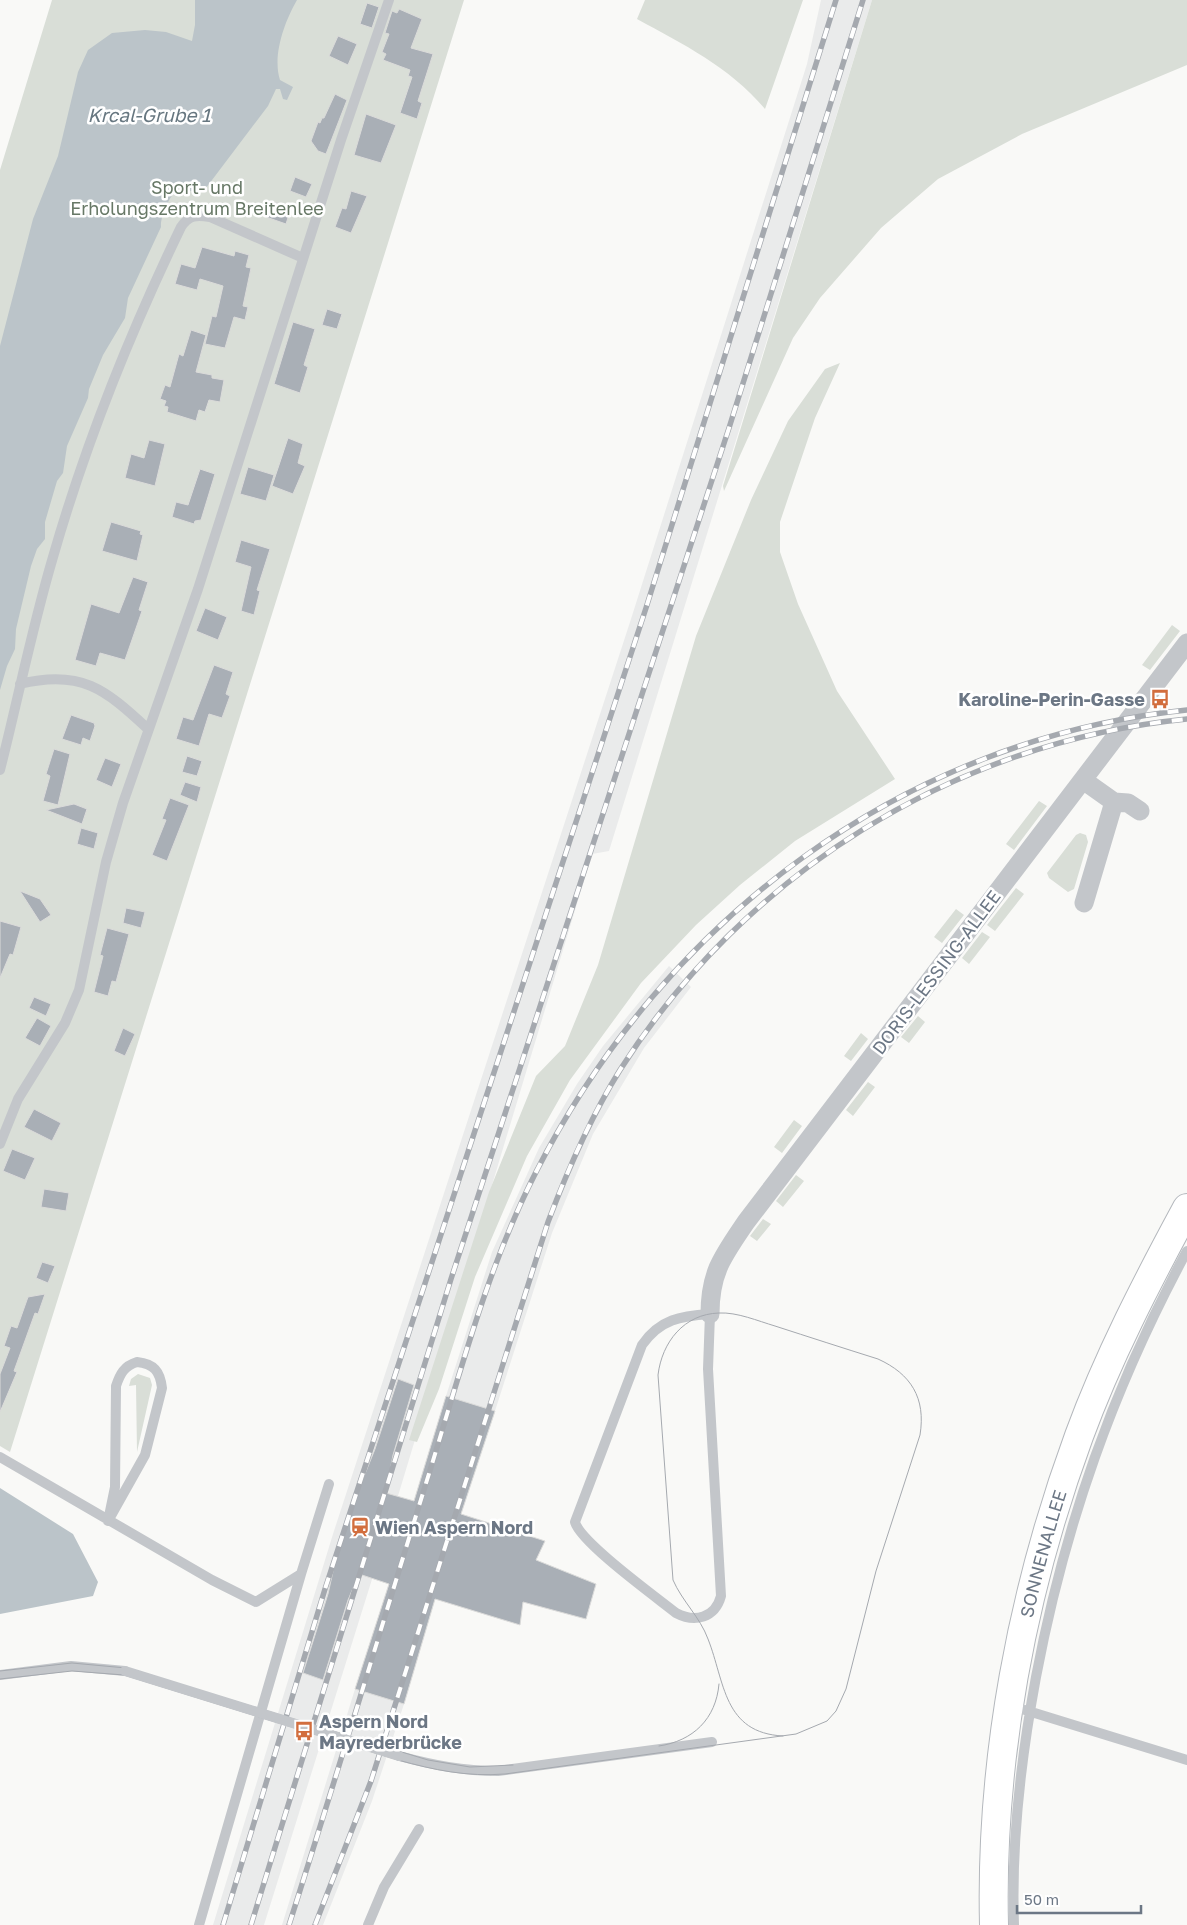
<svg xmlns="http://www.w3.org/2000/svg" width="1187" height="1925" font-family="'Golos Text',sans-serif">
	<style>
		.built { fill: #eaebeb }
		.green { fill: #d9ded7 }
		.water { fill: #bbc4c9 }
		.building { fill: #a9afb6; stroke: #dbdbda }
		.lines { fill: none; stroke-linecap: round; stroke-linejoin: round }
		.secondary-casing { stroke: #b4b8bd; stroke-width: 30 }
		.lane { stroke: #c3c6ca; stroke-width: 10 }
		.street { stroke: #c3c6ca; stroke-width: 19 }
		.secondary { stroke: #fff; stroke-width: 28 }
		.tram { stroke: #a5a9af; stroke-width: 1 }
		.rail-casing { stroke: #a5a9af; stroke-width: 5.5 }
		.rail { stroke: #fff; stroke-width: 4; stroke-dasharray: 11; stroke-linecap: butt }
		.lane-bridge { stroke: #c3c6ca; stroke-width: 10 }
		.labels { text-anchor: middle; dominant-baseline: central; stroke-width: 5; stroke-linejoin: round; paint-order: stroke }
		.park-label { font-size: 18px; fill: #677866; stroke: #fff }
		.poi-label { font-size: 18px; font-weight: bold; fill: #6c7785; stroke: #fff; text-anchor: start }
		.street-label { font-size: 18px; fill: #6c7785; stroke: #fff }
		.water-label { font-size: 19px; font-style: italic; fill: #677780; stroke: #fff }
	</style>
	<rect width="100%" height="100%" fill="#f9f9f7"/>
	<path class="built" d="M821,0H872L609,851L592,854L398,1496L264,1925H213L333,1534L631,619L807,64Z
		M669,966L691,987L644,1048L593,1134L552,1233L495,1411L446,1396L492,1252L539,1148L577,1084L603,1046Z
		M355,1689L404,1704L372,1801L323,1925H282Z"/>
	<path class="green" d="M52,0H464L10,1452L0,1446V170Z
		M645,0H803L765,109C731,68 683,44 637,19Z
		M872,0H1187V65L1022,134L938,179L881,228L820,298L793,338L724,491L723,486Z
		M840,363L815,418L780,522V552L798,604L837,691L895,779L795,841L740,885L696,925L641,983L570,1080L527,1156L475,1277L439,1389L417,1442L409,1440L489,1192L536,1076L565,1046L598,965L696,636L751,500L788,421L825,369Z
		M1172,625L1180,631L1150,670L1142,665Z
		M1039,801L1047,806L1014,850L1006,844Z
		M1080,833L1086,835L1088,842L1074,889L1068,892L1049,878L1047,873L1076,835Z
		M1016,888L1024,894L995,931L987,925Z
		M956,909L964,915L942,943L934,937Z
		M982,932L990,937L969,964L962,958Z
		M918,1016L925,1022L909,1043L901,1037Z
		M861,1033L868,1039L851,1061L844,1056Z
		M868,1082L875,1087L853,1116L846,1110Z
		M794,1120L802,1126L782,1153L774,1147Z
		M796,1175L804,1181L783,1207L776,1201Z
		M763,1219L771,1224L757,1241L750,1236Z
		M138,1374L150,1378L152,1385L137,1452L136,1385L129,1386L131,1379Z"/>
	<path class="water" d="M195,0H297C285,21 272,55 280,80L293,87L287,100L283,99L280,89H276L268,106L206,188L199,193L179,188C170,194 160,217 161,227L128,298L125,318L103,355L89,389L88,398L67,446L63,473L57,481L45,522V539L37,549L31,566L16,629L15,649L7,666L0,690V346L33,219L58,156L78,72L88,50L112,33L145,30L166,32L192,41L195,25Z
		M0,1488L73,1534L98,1582L93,1596L0,1614Z"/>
	<path class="building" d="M367,3L379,7L372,28L360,24Z
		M399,9L422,19L411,48L433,54L418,101L422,103L417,119L400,113L412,77L408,76L410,70L383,60L386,54L382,52L389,34L385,33L392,11L397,13Z
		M338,36L357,44L348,65L329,56Z
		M335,94L347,100L326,154L318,151L311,141L318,122L320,123L322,118H324Z
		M366,114L396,125L381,163L354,155Z
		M295,177L312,184L306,197L290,191Z
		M351,191L367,196L351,233L335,227L342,208L346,209Z
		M272,201L291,208L286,224L266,217Z
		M202,247L234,256L235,251L249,255L246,267L251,268L243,306L248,307L245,320L234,317L225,348L205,344L212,316L216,317L223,286L200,279L197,290L175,284L181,264L195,268Z
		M327,309L342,314L337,329L322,325Z
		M293,322L315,329L304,365L308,367L300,393L274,384Z
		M191,330L206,335L196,372L212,375V378L224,380L220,402L209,400L205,412L199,410L196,421L167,412L168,407L164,406L166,401L160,399L165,385L170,387L179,354L183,356Z
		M288,438L303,444L298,463L305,466L293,494L272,486Z
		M149,440L165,444L155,486L125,478L131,454L144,458Z
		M248,467L274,475L266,501L240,494Z
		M200,469L215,474L201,520L195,521L194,524L172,517L176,502L188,505Z
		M111,522L141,531L140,534L143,535L137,561L102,551Z
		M241,540L270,549L257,590L260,591L254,615L241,611L251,567L235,562Z
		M133,577L148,582L139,610L142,611L125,660L100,653L96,666L75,660L91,604L119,613Z
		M205,608L227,617L218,640L196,631Z
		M214,665L233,672L226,694L230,696L222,718L209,714L199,746L176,739L183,717L193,720Z
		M71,715L94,723L95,726L90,741L83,738L81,745L62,739Z
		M54,749L70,754L58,805L43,801L50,776L46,774Z
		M187,756L202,761L197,776L182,772Z
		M105,758L121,764L112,787L96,780Z
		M185,782L201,787L197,802L180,795Z
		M170,798L189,805L167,861L152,855L166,820L162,819Z
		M74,804L87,809L82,824L46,810Z
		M81,828L98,833L94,849L77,844Z
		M20,891L40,899L51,915L40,922Z
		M126,908L145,912L141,928L123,923Z
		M0,921L21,927L13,955L10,954L0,978Z
		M107,928L129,934L116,982L112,981L108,996L94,992L103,956L100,955Z
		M34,997L51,1004L46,1016L29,1008Z
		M37,1018L51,1026L40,1046L25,1038Z
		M123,1028L135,1034L125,1056L114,1051Z
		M34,1109L61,1123L52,1141L24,1127Z
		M12,1149L35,1158L25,1180L3,1171Z
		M44,1189L69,1193L66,1211L41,1207Z
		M42,1262L55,1266L48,1283L36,1278Z
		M45,1294L38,1314L35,1313L14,1371L17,1372L0,1412V1374L10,1348L4,1346L11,1326L17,1328L28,1297Z
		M398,1379L414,1385L393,1455L386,1493L414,1501L446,1396L495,1411L461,1514L545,1541L536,1560L596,1584L586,1619L523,1602L520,1625L435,1599L404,1704L355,1689L389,1584L359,1574L348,1600L323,1680L303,1673L328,1594L342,1531L375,1449Z"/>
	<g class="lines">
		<defs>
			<g id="secondary">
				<path id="s1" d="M994,1925C990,1760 1022,1591 1079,1436C1108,1357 1147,1282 1187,1208"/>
			</g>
		</defs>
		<use href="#secondary" class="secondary-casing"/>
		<path class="lane" d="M20,684C81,669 105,689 148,729
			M0,770C18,699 32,628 53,557C86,442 129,335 181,227C189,215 196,215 210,217L303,258
			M0,1144L18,1099L65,1023L79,990L106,862L123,803L198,589L341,140L389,0
			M710,1314L708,1369L721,1596C715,1618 695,1623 676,1613C656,1597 580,1542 575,1522L642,1345C660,1319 681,1316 710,1314Z
			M137,1362C154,1364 160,1371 162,1388L145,1455L108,1521L115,1487L116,1386C120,1374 124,1366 137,1362Z
			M0,1457L212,1580L256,1602L301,1574L199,1925
			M301,1574L329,1484
			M0,1675L71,1666L125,1671
			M1025,1710L1187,1760
			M399,1756C433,1765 463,1771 498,1771L712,1742
			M368,1925L384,1887L419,1829
			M1014,1925C1011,1842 1021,1758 1036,1677C1065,1524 1113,1388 1187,1251"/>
		<path class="street" d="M1083,780L1114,802L1128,803L1140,811
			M1084,903L1114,802
			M710,1314C710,1272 723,1256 746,1222L1187,643"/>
		<use href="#secondary" class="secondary"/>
		<path class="tram" d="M0,1671L72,1663L126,1668L428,1760L470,1767L513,1765
			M0,1679L72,1671L124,1675L398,1760C434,1770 467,1777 505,1774L796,1734L827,1721L836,1711L846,1689L876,1571L920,1435C926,1398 911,1374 878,1359C843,1348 809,1337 775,1326C758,1321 737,1312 719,1313C684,1314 662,1342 658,1375L673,1580C682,1601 700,1617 708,1639C725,1682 723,1733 783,1736
			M659,1746C693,1741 716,1719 719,1684"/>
		<defs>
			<path id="rail" d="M223,1925L325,1589L646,608L836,0
				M251,1925L451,1279L729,428L863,0
				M289,1925C338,1772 384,1618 432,1464C462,1366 489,1264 536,1172C664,920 903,739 1187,710
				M315,1925L371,1781L548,1222C568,1169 590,1118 620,1070C745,873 955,742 1187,719"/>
		</defs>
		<use href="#rail" class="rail-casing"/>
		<use href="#rail" class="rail"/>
		<path class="lane-bridge" d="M125,1671L399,1756"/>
	</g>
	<defs>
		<symbol id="bus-bare" viewBox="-9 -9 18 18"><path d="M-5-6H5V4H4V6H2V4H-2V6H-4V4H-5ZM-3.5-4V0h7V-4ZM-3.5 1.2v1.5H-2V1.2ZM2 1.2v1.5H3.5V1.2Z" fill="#d26e3e" stroke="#fff" stroke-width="2.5" paint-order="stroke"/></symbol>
		<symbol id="station-bare" viewBox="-9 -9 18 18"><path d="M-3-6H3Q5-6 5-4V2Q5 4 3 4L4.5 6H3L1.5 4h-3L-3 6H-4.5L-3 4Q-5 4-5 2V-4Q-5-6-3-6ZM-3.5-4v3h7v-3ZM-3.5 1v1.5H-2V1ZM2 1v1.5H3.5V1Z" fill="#d26e3e" stroke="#fff" stroke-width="2.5" paint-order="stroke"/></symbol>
	</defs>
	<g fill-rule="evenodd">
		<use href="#bus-bare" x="1146" y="685" width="28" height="28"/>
		<use href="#station-bare" x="346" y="1513" width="28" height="28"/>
		<use href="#bus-bare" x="290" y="1717" width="28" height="28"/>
	</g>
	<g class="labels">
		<g class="park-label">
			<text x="197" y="187">Sport- und<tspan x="197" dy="21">Erholungszentrum Breitenlee</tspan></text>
		</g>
		<g class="poi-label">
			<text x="1145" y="699" text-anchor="end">Karoline-Perin-Gasse</text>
			<text x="375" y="1527">Wien Aspern Nord</text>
			<text x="319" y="1721">Aspern Nord<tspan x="319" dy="21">Mayrederbrücke</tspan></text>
		</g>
		<g class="street-label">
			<text transform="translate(936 972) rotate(-53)">DORIS-LESSING-ALLEE</text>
			<text stroke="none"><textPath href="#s1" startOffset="376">SONNENALLEE</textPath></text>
		</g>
		<g class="water-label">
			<text x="149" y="114">Krcal-Grube 1</text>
		</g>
	</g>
	<path d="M1017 1905v8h124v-8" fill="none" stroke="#6c7785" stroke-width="2.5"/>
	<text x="1024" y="1905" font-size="15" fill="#6c7785" stroke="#ffffff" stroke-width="4" paint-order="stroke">50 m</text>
</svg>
